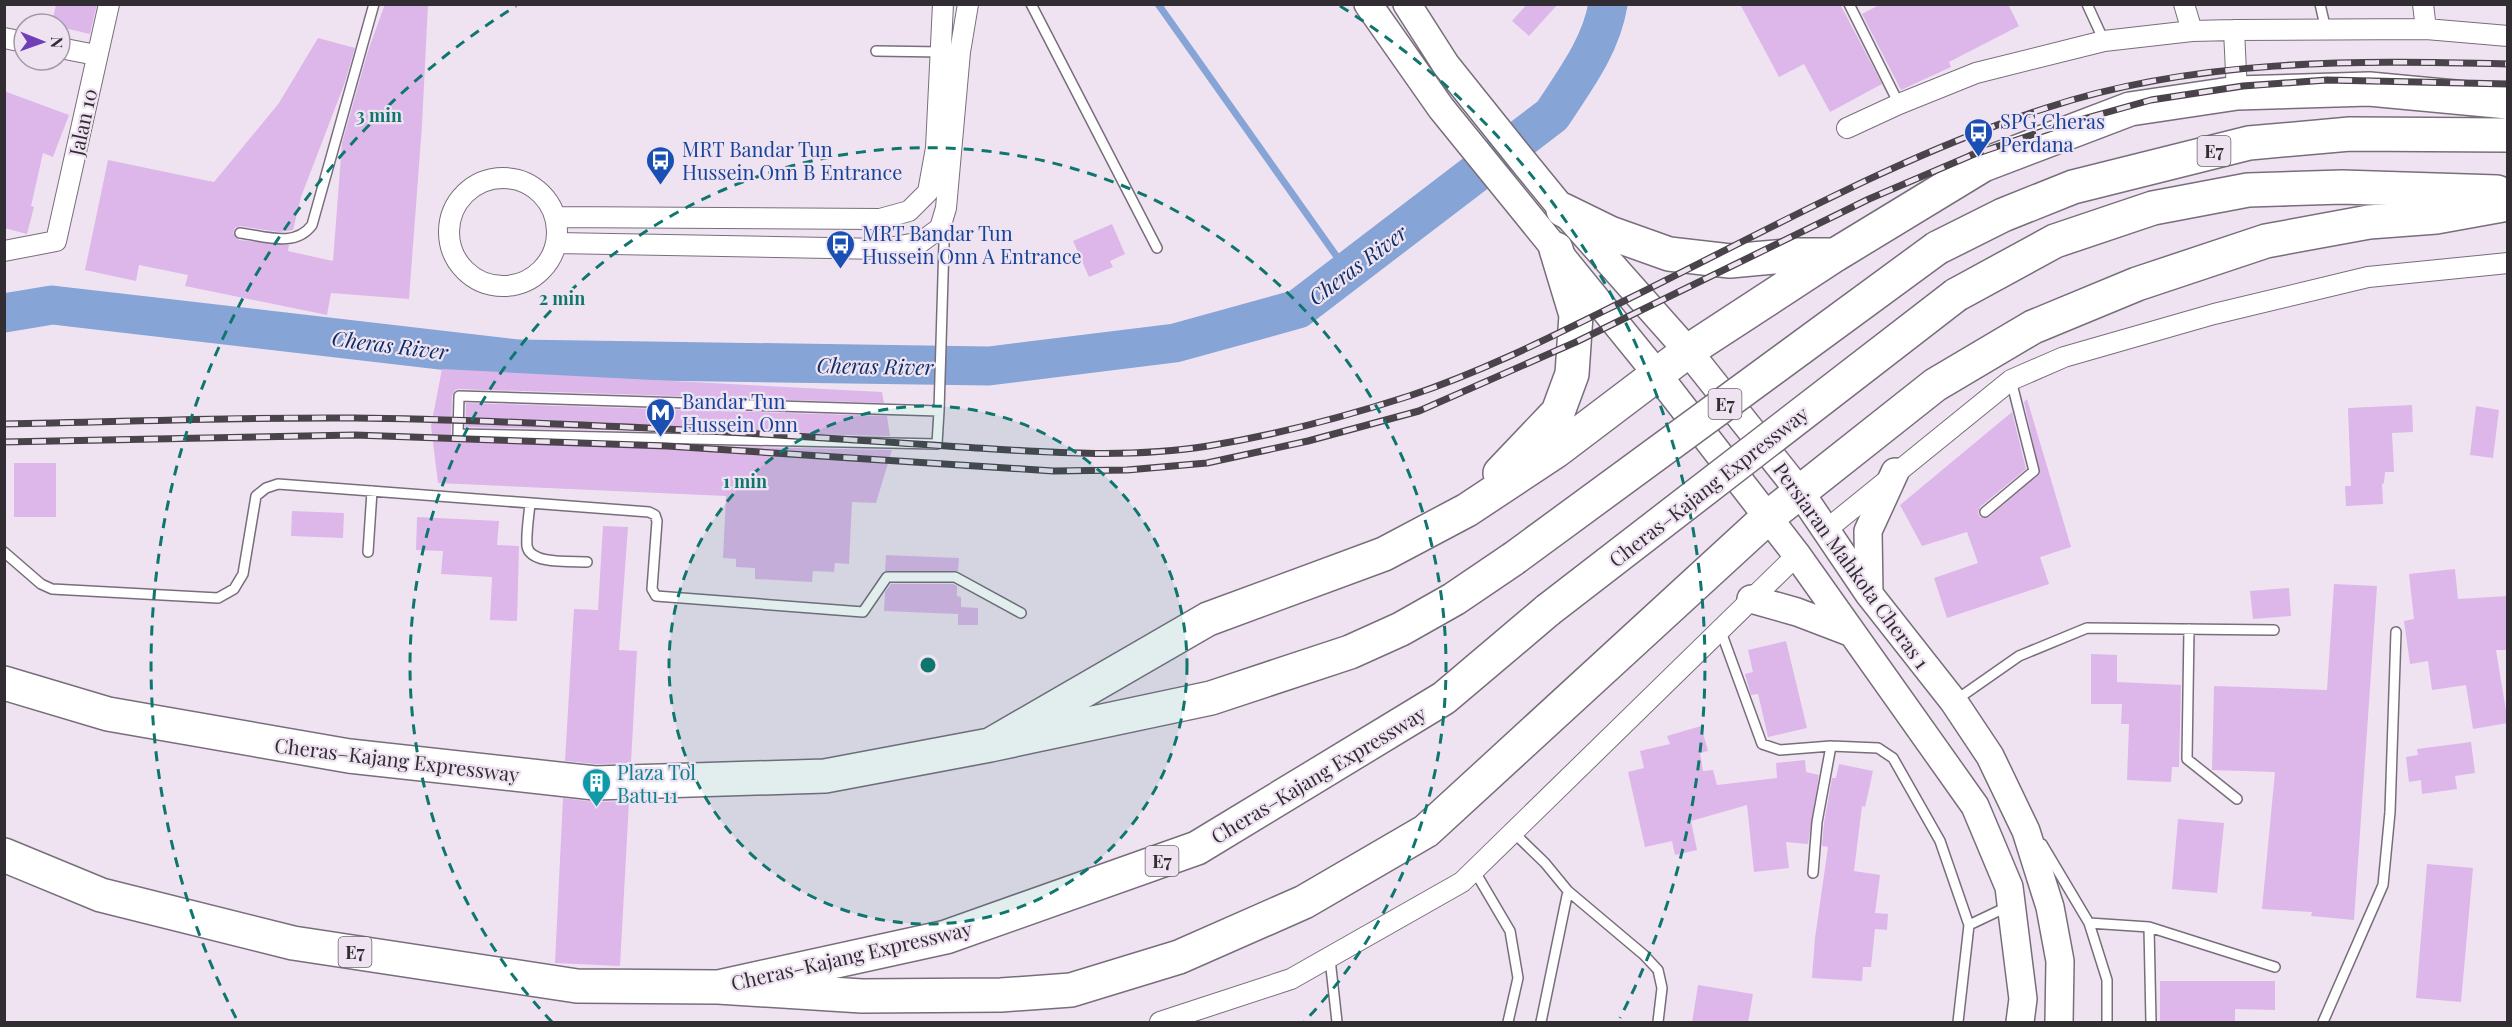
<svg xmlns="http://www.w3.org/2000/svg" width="2512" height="1027" font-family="'Playfair Display',serif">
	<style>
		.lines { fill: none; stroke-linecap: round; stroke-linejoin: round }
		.stream { stroke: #86a4d5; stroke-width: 7 }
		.river { stroke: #86a4d5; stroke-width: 39 }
		.building { fill: #ddb7e9 }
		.lane-casing { stroke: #786e7b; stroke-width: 12 }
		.street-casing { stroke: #786e7b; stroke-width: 22 }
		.secondary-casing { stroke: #786e7b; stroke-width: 30 }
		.highway-casing { stroke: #786e7b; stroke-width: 36 }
		.lane { stroke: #fff; stroke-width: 9 }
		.street { stroke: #fff; stroke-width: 20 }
		.secondary { stroke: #fff; stroke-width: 27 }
		.highway { stroke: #fff; stroke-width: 33 }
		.rail-casing { stroke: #49444a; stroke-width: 7 }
		.rail { stroke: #efe3f2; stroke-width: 4.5; stroke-dasharray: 14; stroke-linecap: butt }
		.highway-bridge-casing { stroke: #786e7b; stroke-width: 36; stroke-linecap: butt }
		.highway-bridge { stroke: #fff; stroke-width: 33 }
		.ring { fill: none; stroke: #0f766e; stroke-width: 3; stroke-dasharray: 10 8 }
		.labels { text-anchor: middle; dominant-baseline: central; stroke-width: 4.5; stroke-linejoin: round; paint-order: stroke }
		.shield { fill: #efe3f2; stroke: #6a646c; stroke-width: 1.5 }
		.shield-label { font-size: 18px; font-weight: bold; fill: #312d32 }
		.transit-label { font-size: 20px; fill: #164399; stroke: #efe3f2; text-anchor: start }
		.street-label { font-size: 20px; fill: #312d32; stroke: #efe3f2 }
		.culture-label { font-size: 20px; fill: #0d838f; stroke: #efe3f2; text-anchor: start }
		.water-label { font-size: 21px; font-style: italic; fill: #092d67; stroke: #efe3f2 }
		.centre { fill: #0f766e; stroke: #efe3f2; stroke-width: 3 }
		.ring-label { font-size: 18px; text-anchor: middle; font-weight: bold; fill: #0f766e; stroke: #efe3f2; stroke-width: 4.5; stroke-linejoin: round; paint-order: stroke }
	</style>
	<rect width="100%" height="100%" fill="#efe3f2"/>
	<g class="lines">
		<path class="stream" d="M1158,4L1347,271"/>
		<path class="river" d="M4,313L52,305L518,359L989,366L1175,343L1298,309L1552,115C1575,80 1601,46 1608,4"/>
	</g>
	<path class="building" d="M56,4H97L90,34L60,27V24H52Z
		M385,4H428L422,125L409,299L331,293L327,315L185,286L188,275L139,265L136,281L85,270L108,160L214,182L279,103L318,38L355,48L344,85L301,197L293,230L279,232L240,226L235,228L233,233L239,240L289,245L288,251L333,261L342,143L368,51Z
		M1527,4H1558L1529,36L1512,21Z
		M1740,4H1840L1882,84L1830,112L1804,64L1779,77Z
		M1881,4H2008L2019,26L1949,62L1951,67L1901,90L1862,14Z
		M4,91L69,115L53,157L43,153L31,206L34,207L27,234L4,228Z
		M1112,224L1125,254L1110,261L1113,267L1089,277L1073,241Z
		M442,369L882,392L884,403L459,389L455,390L452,396L451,434L457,441L892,450L876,503L852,502L849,564L835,563L834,572L813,571L812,582L755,579V568L736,567V559L723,558L726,496L438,483L431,426Z
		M2027,399L2071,547L2040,557L2049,584L1947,618L1934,578L1978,563L1967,532L1922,546L1900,505L2012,412L2026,469L1980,507L1978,513L1980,517H1989L2040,474L2024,402Z
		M466,403L887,416L890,436L465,427Z
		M2412,405L2413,432L2392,433L2394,472H2385L2384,483L2382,484L2383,504L2346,506L2345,486H2351L2348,408Z
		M2476,406L2499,410L2493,458L2470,455Z
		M14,463H56V517H14Z
		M292,511L344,513L343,538L291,536Z
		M417,517L499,521L497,545L519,546L517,621L490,620L492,577L441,574L443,551L416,550Z
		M603,526L628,527L619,650L637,651L631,763L596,764L565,761L574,609L598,610Z
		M886,555L959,558L958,571H885Z
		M2455,569L2458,599L2507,596L2508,650H2496L2508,723L2473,729L2466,685L2432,690L2428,661L2410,664L2404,621L2414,619L2409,574Z
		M891,584H953L957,586V596L961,597V607L978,608V625H958V614L884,611L885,592Z
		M2334,584L2377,586L2354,920L2311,916L2312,912L2262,909L2275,772L2212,770L2214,686L2327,690Z
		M2289,588L2291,616L2253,619L2250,591Z
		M1786,641L1807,728L1768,737L1758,694L1751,695L1745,674L1753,672L1748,650Z
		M2091,654L2117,655V682L2181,685L2179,767H2172L2171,782L2127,780L2129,724H2121L2122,704H2091Z
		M1701,726L1708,751L1700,753L1703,771L1713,770L1717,785L1777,778L1776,763L1805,760L1806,772L1819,775L1808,844L1786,842L1789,868L1754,872L1747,805L1691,821L1697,850L1675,855L1672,841L1645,847L1628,772L1644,768L1640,751L1670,744L1667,736Z
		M2471,742L2475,773L2455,776L2457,789L2422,794L2421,780L2409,782L2406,757L2418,755L2417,749Z
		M1839,764L1873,771L1865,807L1862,806L1854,871L1880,875L1875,913L1888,914L1887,930L1875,929L1871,967H1863L1862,981L1812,978L1815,938L1828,847L1822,846L1824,823L1832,778H1836Z
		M563,798L595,802L629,801L620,966L555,963Z
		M2178,819L2224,823L2217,893L2172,889Z
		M2427,864L2473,868L2461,1002L2416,998Z
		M2160,981H2275V1010L2235,1009V1023H2160Z
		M1698,985L1753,994L1748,1023H1692Z"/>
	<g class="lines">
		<defs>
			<path id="lane" d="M1031,4L1157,248
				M1849,4L1899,104
				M2087,4L2104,41
				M2320,4L2326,30
				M876,51L943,52
				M240,233C265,236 295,248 312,225L374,4
				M939,411L937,444L458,434L459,396L939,411L944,243L940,229
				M530,503C529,516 526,532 527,546C530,565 572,561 587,562
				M1985,512L2034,471L2011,380
				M4,552L41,584L52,589L218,598L234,589L243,574L256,496L266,488L278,484L649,512L655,515L657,521L652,589L656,596L863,612L887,577H955L1021,613
				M368,552L372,491
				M1720,629L1762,744L1780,750L1831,746L1878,748L1893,758L1940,841L1969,925L1958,1022
				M2189,629L2187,759L2237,799
				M1956,700L2019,656L2087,628L2274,630
				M1513,832L1545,863L1568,891L1644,955L1658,970L1662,988L1658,1022
				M2042,844L2089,923L2107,980V1022
				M1474,870L1510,931L1518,978L1508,1022
				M1813,873L1817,822L1831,746
				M2089,923L2149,927L2275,967
				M1969,925L2009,906
				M2149,927L2151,1022
				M1330,959L1337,1022
				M1541,1022L1568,891
				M2323,1022L2383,885L2390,812L2396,632"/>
			<path id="street" d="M2184,4L2192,31
				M2423,4L2426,29
				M2234,30L2237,93
				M4,38L24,42
				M60,48L96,55
				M1847,128L1899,104L1976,73L2104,41L2192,31L2234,30L2426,29L2508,36
				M449 232a54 54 0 1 1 108 0a54 54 0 1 1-108 0Z
				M555,217L880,219L909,211L928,192L936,148L943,4
				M557,243L884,249L921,242L940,228L946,208L960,52L968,4
				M4,251L56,241L109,4
				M1826,530L2011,380L2064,357L2214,314L2368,277L2508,263
				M1160,1022L1291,979L1462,882L1797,555"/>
			<path id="secondary" d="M1368,4L1441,108L1657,374L1797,555L1975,806L2009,887L2023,999L2020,1022
				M1407,4L1446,65L1527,166L1563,210L1688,351L1800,492L1869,594L1954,702L1990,756L2026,831L2050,907L2060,961L2059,1022
				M1869,594L1868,531L1895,472
				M1751,599L1797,612L1852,633"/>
			<path id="highway" d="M1563,210L1610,233L1669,254L1730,261L1797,255H1835
				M1937,248L2003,215L2073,187L2249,143L2350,134L2508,135
				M1956,295L2055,241L2153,208L2248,190L2342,187L2497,192
				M1500,473L1558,412L1572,374L1576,315L1556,249
				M4,683L108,714L349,756L595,783L825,776L990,745L1211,698L1350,652L1401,629L1454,599L1513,559
				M990,745L1208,619L1384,554L1467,510L1556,451L1688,351L1835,255L1983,165L2130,109L2237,93L2369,89L2508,102
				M4,855L101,895L293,943L577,986L718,987L946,937L1197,848L1444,698L1548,610
				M718,987L862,996L1001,995L1071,990L1179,957L1304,902L1426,831L1767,518L1935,385L2033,327L2137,284L2266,241L2369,222L2436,217L2508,204"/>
		</defs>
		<use href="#lane" class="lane-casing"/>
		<use href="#street" class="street-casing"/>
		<use href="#secondary" class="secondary-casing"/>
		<use href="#highway" class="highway-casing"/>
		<use href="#lane" class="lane"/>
		<use href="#street" class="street"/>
		<use href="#secondary" class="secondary"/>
		<use href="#highway" class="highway"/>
		<defs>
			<path id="rail" d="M4,424C121,422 238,417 354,418C458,419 562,424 665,429C764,433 863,441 962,447C1043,452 1127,459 1208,446C1275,435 1344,417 1409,396C1482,372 1553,336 1622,302C1761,234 1898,156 2046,108C2194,59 2353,60 2508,64
				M4,442L355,435L667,446L1053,471L1127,470L1207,463L1308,441L1419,411L1576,342L1869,199L1972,155L2058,126L2151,100L2243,86L2327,80L2508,84"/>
		</defs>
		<use href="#rail" class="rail-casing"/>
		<use href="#rail" class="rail"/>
		<defs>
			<path id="highway-bridge" d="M1513,559L1937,248
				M1548,610L1956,295"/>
		</defs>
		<use href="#highway-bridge" class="highway-bridge-casing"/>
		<use href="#highway-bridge" class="highway-bridge"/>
	</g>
	<circle cx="928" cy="665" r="259" fill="#0f766e" fill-opacity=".12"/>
	<g class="ring">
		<circle cx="928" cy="665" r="259"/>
		<path d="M552 1022A518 518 0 1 1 1304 1022"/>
		<path d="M236 1018A777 777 0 0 1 516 6M1340 6A777 777 0 0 1 1620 1018"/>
	</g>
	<defs>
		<symbol id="bus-pin" viewBox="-11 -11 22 30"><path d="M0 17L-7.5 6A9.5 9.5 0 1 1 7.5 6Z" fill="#1a4fb4" stroke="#efe3f2"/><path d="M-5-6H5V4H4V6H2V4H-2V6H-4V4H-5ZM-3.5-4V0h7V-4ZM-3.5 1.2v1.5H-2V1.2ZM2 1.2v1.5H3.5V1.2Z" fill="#fff"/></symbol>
		<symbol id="metro-pin" viewBox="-11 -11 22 30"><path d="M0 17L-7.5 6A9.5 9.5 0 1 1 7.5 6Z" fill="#1a4fb4" stroke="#efe3f2"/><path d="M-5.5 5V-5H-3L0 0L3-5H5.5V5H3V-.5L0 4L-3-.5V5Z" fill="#fff"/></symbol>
		<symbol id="building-pin" viewBox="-11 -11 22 30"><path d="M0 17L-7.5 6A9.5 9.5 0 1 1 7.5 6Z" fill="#0f9aa8" stroke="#efe3f2"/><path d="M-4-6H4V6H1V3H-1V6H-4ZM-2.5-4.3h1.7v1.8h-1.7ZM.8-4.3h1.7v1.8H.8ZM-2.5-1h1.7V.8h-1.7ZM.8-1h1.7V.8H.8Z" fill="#fff"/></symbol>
	</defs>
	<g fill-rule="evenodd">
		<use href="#bus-pin" x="1962" y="116" width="33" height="45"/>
		<use href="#bus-pin" x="644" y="144" width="33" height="45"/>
		<use href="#bus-pin" x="824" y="228" width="33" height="45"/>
		<use href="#metro-pin" x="644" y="396" width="33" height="45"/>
		<use href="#building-pin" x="580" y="766" width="33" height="45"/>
	</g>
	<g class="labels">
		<g class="shield">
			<rect x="2197.5" y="136" width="33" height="30" rx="4.5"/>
			<rect x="1708.5" y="389" width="33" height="30" rx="4.5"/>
			<rect x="1145.5" y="846" width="33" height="30" rx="4.5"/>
			<rect x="338.5" y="937" width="33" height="30" rx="4.5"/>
		</g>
		<g class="shield-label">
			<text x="2214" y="151">E7</text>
			<text x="1725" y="404">E7</text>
			<text x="1162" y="861">E7</text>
			<text x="355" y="952">E7</text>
		</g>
		<g class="transit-label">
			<text x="2000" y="120">SPG Cheras<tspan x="2000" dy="23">Perdana</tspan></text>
			<text x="682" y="148">MRT Bandar Tun<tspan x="682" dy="23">Hussein Onn B Entrance</tspan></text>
			<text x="862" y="232">MRT Bandar Tun<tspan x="862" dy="23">Hussein Onn A Entrance</tspan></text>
			<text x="682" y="400">Bandar Tun<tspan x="682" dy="23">Hussein Onn</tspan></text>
		</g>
		<g class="street-label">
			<text transform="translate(82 122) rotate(-78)">Jalan 10</text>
			<text transform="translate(1708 486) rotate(-38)">Cheras–Kajang Expressway</text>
			<text transform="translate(1852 565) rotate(54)">Persiaran Mahkota Cheras 1</text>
			<text transform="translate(397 759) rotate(7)">Cheras–Kajang Expressway</text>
			<text transform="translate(1318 774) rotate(-31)">Cheras–Kajang Expressway</text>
			<text transform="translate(851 955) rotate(-13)">Cheras–Kajang Expressway</text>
		</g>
		<g class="culture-label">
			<text x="617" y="771">Plaza Tol<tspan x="617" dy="23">Batu 11</tspan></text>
		</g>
		<g class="water-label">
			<text transform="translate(1357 264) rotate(-37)">Cheras River</text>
			<text transform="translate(390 344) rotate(7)">Cheras River</text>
			<text transform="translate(875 365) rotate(1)">Cheras River</text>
		</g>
	</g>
	<circle cx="928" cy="665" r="9" class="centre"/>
	<g class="ring-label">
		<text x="379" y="122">3 min</text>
		<text x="562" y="305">2 min</text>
		<text x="745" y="488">1 min</text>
	</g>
	<rect width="2512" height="1027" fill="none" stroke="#312d32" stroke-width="12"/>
	<g transform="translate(42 42) rotate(91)"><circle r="28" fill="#efe3f2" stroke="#a39aa5" stroke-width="1.5"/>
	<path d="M0-4.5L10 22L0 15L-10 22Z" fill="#6f3fb6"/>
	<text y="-9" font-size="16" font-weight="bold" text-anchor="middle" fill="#312d32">N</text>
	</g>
</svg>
